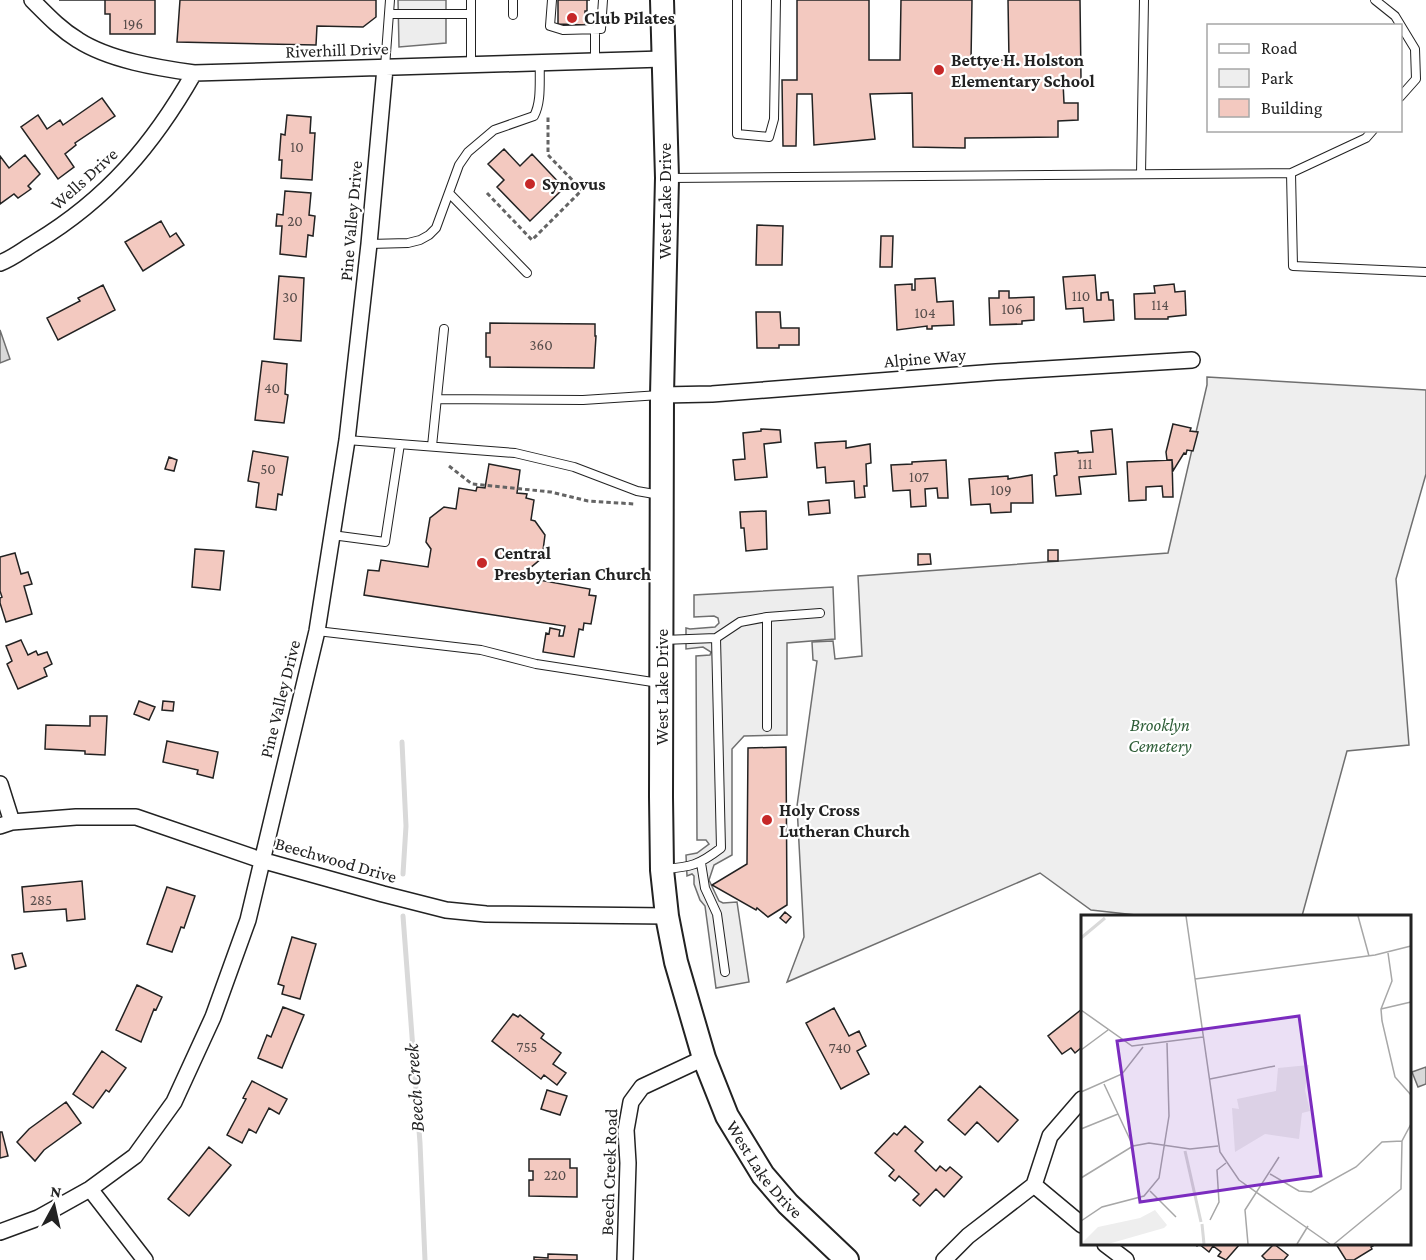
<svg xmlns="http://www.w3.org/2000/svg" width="1426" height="1260" font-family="'Crimson Pro',serif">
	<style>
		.green { fill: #eee; stroke: #6f6f6f; stroke-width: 1.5 }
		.parking { fill: #ededed; stroke: #6f6f6f; stroke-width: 1.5 }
		.water { fill: #d9d9d9; stroke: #6f6f6f; stroke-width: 1.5 }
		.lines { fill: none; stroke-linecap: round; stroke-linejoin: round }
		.stream { stroke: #d9d9d9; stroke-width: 5 }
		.building { fill: #f3c9c0; stroke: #222; stroke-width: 1.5 }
		.lane-casing { stroke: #222; stroke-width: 10 }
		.street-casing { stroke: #222; stroke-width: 18 }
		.secondary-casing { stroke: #222; stroke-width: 26 }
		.path { stroke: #646464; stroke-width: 3; stroke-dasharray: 4.5 3; stroke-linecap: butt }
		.lane { stroke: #fff; stroke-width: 8 }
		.street { stroke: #fff; stroke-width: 15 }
		.secondary { stroke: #fff; stroke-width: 22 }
		.poi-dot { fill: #c62828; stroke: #fff; stroke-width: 2 }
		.labels { text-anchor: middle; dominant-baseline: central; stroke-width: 4.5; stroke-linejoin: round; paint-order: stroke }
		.number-label { font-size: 15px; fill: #564c4a }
		.poi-label { font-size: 18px; font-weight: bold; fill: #222; stroke: #fff; text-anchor: start }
		.street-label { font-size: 18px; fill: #222; stroke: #fff }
		.park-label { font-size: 18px; font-style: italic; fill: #2f5e38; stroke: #fff }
		.water-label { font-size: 20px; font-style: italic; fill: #222; stroke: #fff }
		.inset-river { fill: none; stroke: #d9d9d9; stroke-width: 3 }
		.inset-road { fill: none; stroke: #a7a7a7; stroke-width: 1.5 }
		.view { fill: #7b2cbf; fill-opacity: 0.15; stroke: #7b2cbf; stroke-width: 3 }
		.inset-edge { fill: none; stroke: #222; stroke-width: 3 }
	</style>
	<rect width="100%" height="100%" fill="#fff"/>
	<path class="green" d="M1207,377L1426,390V474L1396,579L1409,745L1347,751L1302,916H1145L1091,910L1040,873L787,982L804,937L797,806L817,661L813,660L812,642L833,641L835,659L862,656L858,576L1168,553L1207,385Z"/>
	<path class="parking" d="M398,0H446V43L399,47Z
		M833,587L835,639L787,643V735L744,736L732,749V855L714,865L709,880L719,901L723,903L737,902L749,982L716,988L705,906L700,900L694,884V876L692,874L687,876L686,855L697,853L709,844L706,840H697L696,656L710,655L711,652L703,647L686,649V628L690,629L715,627L719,623L718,618L714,616L694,617V595Z"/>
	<path class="water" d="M0,330L10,359L0,363Z
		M1426,1067V1084L1418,1087L1412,1072Z"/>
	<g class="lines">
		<path class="stream" d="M402,742L406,826L403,874
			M403,916L420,1143L425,1260"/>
	</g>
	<path class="building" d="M59,0H155V34H110V14H105V0Z
		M180,0H376V17L363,27L317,26L316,45L177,42Z
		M558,0H590H587V11H585V25L558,24Z
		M797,0H869V60H900L901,0H972L971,61L1009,60L1008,0H1080L1081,79L1063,82L1064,103H1078V120L1058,121V137L965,138V148L913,147L912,93L870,94L875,139L814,145L812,94H797L796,146H783L782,80H797Z
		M102,98L115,116L75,143L76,145L65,154L74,167L58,179L21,127L38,115L47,129L60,120L63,125Z
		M287,115L311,117L310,133H315L312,180L281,178L282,160H279L281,134L285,135Z
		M504,149L520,166L532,154L564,188L530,221L497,187L504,180L488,164Z
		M25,155L40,174L28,186L31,189L18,198L14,194L0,204V156L9,168Z
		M285,191L311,193L309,215L315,216L313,236L308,235L306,257L280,254L282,226H276L277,214L283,215Z
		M161,221L170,237L176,233L184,245L143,271L125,242Z
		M757,225L783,226L782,265H756Z
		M881,236H893L892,267H880Z
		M1095,275L1097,300H1101V293L1108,292L1109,300H1113L1114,320L1084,322L1083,308L1066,309L1063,277Z
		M279,276L304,278L301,341L274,339Z
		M935,278L937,302L953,301L954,325L932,326V329H927V326L897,330L895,285L912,284V290H915V279Z
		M1174,284L1175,292L1185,291L1186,315L1168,317V319H1135L1134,294L1155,293L1154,286Z
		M103,285L115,310L58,340L47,318L80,301L78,298Z
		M999,291H1009V298L1034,297V320L1022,321V324L990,325L989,298H999Z
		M756,312H780L781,328H799V345H779V348H757Z
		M490,323L595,324V336H596L594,368L490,367V357H486V333H490Z
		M262,361L287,364L285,394L288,395L284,423L255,420Z
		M1173,424L1191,428L1190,431L1198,432L1193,451L1187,450L1186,454L1184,453L1173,471L1172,460H1167L1166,452Z
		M761,429L780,430L781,442L764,444L767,477L735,480L733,460L745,459L743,433L761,431Z
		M1112,429L1116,474L1079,477L1081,494L1056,496L1054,476L1057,475L1055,453L1078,451V453L1093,452L1091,431Z
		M846,441V448L870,444L871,463L866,464L867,486H864L865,497L855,498L854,481L826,483L825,467L817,468L815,443Z
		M253,451L288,457L282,495L278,494L276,510L256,507L259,483L248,481Z
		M169,457L177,460L174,471L165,469Z
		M946,460L948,498H938L937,488L925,489L926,506L911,507L910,490L893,491L891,465L912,464V462Z
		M1172,460L1173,497H1163L1162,486L1146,487V500L1129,501L1127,462Z
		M489,464L520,470L517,493L527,494L526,498L534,500L531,520L535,521L545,535L542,558L529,569L527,578L590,589L589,595L596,596L591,624L584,623L583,630L579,629L574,657L543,652L546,633L549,634L550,628L560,630L559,636H563L565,626L364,595L368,570L379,571L381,560L428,567L431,549L426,542L430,518L444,507L456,509L459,488L476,491L477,487L485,488Z
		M1032,475L1033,503H1011V512L991,513L990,504L971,505L969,479L1008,476V479Z
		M829,500L830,513L809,515L808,502Z
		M766,511L767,549L746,551L744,528H741L740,512Z
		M195,549L224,551L220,590L192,587Z
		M1048,550H1058V561H1048Z
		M15,553L21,574L28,572L32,584L24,586L32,614L6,622L0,603V598L2,597L0,591V557Z
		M918,554H930L931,564L918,565Z
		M21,640L28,655L36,651L38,655L47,652L52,664L44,668L47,676L18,689L7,664L12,661L6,646Z
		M139,701L155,707L149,720L134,714Z
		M163,701L174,702L173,711L162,710Z
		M90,716H107L105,755L85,754V751L45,749L46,725L90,726Z
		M167,741L218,752L213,778L197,774L198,770L163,762Z
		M786,747L787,905L768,917L757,908L756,910L712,885L747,864L748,748Z
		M82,881L85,919L67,921L66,909L24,912L22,887Z
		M167,887L195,896L184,928L181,927L172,952L147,944Z
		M785,912L791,917L786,923L780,918Z
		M292,937L316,944L300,999L282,994L284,986L278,984Z
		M22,953L26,966L15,969L12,955Z
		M137,985L162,997L156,1010L154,1009L141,1042L116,1030Z
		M283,1007L304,1015L282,1068L258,1058L267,1035L271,1037Z
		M834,1008L849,1036L859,1031L866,1046L857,1051L869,1074L841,1089L806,1023Z
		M1082,1009V1047L1075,1053L1071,1048L1062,1054L1048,1036Z
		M513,1014L518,1017L520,1015L544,1034L541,1038L561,1053L553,1064L566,1073L557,1085L544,1075L541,1079L492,1041Z
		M102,1051L126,1068L109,1092L106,1090L93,1108L73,1094Z
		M252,1081L287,1099L279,1114L269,1108L256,1133L249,1129L242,1143L227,1135L246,1099L243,1098Z
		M980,1086L1018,1120L998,1142L977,1122L965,1135L948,1120Z
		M547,1090L567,1096L560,1115L541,1109Z
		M66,1102L81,1123L44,1150L35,1161L17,1142L29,1129Z
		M905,1126L923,1142L915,1151L936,1171L940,1166L946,1171L950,1167L962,1177L944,1197L936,1189L920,1206L913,1200L919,1194L899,1176L895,1181L889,1176L894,1170L875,1153L894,1133L897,1135Z
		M0,1132H2L8,1156L0,1158Z
		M209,1147L231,1165L189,1216L168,1199Z
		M529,1159H570V1168H577V1197L529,1196V1180H533V1171H529Z
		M1195,1244H1240L1226,1260L1218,1256L1221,1252L1213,1246L1209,1252L1199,1244L1197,1246Z
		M1274,1244L1288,1255L1284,1260H1266L1262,1256Z
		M1336,1244H1376L1371,1247L1372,1249L1354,1260H1346Z
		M548,1254L577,1255V1260H534V1257L548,1258Z"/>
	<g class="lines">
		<defs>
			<path id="lane" d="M471,0V65
				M513,0V15
				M552,0L550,26L563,30L601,29L603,0
				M737,0V134L769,137L774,119L776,0
				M1375,0L1395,16L1415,49L1416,79L1400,97
				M390,14H471
				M595,29V61
				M385,67L390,0
				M1291,173L1293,266L1426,272
				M1141,174L1144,0
				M669,178L1291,173L1366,138L1373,130
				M449,193L527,273
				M369,244L408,243L420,240L429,235L436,228L459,165L468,152L494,130L534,116C542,101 539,80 540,63
				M437,399L583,400L660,395
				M347,440L515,453L574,467L637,491L660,495
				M432,446L444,329
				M332,535L385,542L400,444
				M317,631L481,650L536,664L659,683
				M716,638L740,622L767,617L820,613
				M663,640L716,638L721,848C699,865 691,867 664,869
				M767,727V617
				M701,863L705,888L717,914L725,972"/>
			<path id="street" d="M32,0C47,15 60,29 78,40C109,60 158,68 194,73L663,59
				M0,263C13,258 24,249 36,242C107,199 153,145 194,73
				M662,395L712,394L996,372L1192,360
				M0,784L12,822
				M0,826L12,822L76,817H136L261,860L383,894L446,910L486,914L667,916
				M1034,1185L1082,1225
				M90,1189L145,1260
				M0,1232L38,1218L90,1189L135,1156L174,1102L213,1017L248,920L317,631L347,440L369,244L385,68
				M1105,1244L1126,1260
				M625,1260L628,1163L626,1130L631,1102L642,1087L704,1058
				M944,1260L968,1236L1034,1185L1050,1136L1082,1099"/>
			<g id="secondary">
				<path id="s1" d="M662,0L667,178L662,395L661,797L662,870L667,916L676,962L704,1058L727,1116L763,1175L788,1204L847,1260"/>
			</g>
		</defs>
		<use href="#lane" class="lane-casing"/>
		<use href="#street" class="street-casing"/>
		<use href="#secondary" class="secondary-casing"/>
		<path class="path" d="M487,193L532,240L582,190L548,155V116
			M449,466L472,484L551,492L588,501L635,504"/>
		<use href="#lane" class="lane"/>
		<use href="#street" class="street"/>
		<use href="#secondary" class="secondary"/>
	</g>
	<g class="poi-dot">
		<circle cx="572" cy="18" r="6"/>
		<circle cx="939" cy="70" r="6"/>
		<circle cx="530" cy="184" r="6"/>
		<circle cx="482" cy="563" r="6"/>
		<circle cx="767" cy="820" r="6"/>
	</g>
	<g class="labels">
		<g class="number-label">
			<text x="133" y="24">196</text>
			<text x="297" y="147">10</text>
			<text x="295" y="221">20</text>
			<text x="1081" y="296">110</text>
			<text x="290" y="297">30</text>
			<text x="1160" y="305">114</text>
			<text x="1012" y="309">106</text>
			<text x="925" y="313">104</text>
			<text x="541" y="345">360</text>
			<text x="272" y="388">40</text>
			<text x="1085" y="464">111</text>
			<text x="268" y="469">50</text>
			<text x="919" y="477">107</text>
			<text x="1001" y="490">109</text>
			<text x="41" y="900">285</text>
			<text x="527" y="1047">755</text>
			<text x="840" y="1048">740</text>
			<text x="555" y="1175">220</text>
		</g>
		<g class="poi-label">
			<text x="584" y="18">Club Pilates</text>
			<text x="951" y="60">Bettye H. Holston<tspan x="951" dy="21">Elementary School</tspan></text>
			<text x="542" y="184">Synovus</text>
			<text x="494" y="553">Central<tspan x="494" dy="21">Presbyterian Church</tspan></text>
			<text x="779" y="810">Holy Cross<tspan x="779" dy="21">Lutheran Church</tspan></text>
		</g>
		<g class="street-label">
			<text transform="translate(337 50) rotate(-2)">Riverhill Drive</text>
			<text transform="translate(84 179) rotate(-42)">Wells Drive</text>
			<text transform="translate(665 201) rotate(-90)">West Lake Drive</text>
			<text transform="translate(351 221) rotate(-85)">Pine Valley Drive</text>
			<text transform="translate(925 358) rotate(-5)">Alpine Way</text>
			<text transform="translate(662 687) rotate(-90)">West Lake Drive</text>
			<text transform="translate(280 699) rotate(-76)">Pine Valley Drive</text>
			<text transform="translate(336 860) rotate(16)">Beechwood Drive</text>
			<text stroke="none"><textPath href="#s1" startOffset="1191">West Lake Drive</textPath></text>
			<text transform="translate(609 1172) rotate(-88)">Beech Creek Road</text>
		</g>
		<g class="park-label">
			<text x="1160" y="725">Brooklyn<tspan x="1160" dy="21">Cemetery</tspan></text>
		</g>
		<g class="water-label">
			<text transform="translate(414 1088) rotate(-94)">Beech Creek</text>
		</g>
	</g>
	<g transform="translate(1081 915)">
		<rect width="330" height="330" fill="#fff"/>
		<path d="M228,150L224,175L229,196L221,198L218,224L184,219L154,237L151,193L158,194L156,184L195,176L197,153ZM74,295L86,310L83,313L27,329H0L17,312L59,303Z" fill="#eee"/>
		<path class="inset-river" d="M0,23L24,3M104,236L120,307M121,309L123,329"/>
		<path class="inset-road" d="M105,1L139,237L158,265L249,329M277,1L288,41M307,38L311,66L300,94L301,106L314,162L330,180M114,64L294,40L330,31M300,94L330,87M0,95L51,131L122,122M0,135L27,115M129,164L194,151M23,169L52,231M0,177L41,159L62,132M0,214L37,199M189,259L218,276L230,277L275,252L301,227L321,226M0,263L52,231L68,228L109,234L137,231M69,276L95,302M129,305L138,287L136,255L145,248M0,306L21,292L63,281L78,263L88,201L86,128M167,329L164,295L198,242M216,329L227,311M253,329L320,274L321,226L330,209"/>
		<path class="view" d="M218,101L240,261L59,287L36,126Z"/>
		<rect width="330" height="330" class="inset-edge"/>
	</g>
	<rect x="1207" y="24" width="195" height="108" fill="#ffffff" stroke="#a7a7a7" stroke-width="1.5"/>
	<rect x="1219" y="44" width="30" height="9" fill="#ffffff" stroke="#a7a7a7" stroke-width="1.5"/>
	<text x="1261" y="54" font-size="18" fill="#222222">Road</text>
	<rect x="1219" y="69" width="30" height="18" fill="#eeeeee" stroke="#a7a7a7" stroke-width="1.5"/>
	<text x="1261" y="84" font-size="18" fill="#222222">Park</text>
	<rect x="1219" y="99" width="30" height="18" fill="#f3c9c0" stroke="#a7a7a7" stroke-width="1.5"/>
	<text x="1261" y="114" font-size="18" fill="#222222">Building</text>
	<g transform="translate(54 1206) rotate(8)" stroke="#ffffff" stroke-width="4.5" paint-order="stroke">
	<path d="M0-4.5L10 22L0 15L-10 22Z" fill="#222222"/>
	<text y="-9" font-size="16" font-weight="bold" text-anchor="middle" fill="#222222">N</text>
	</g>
</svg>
